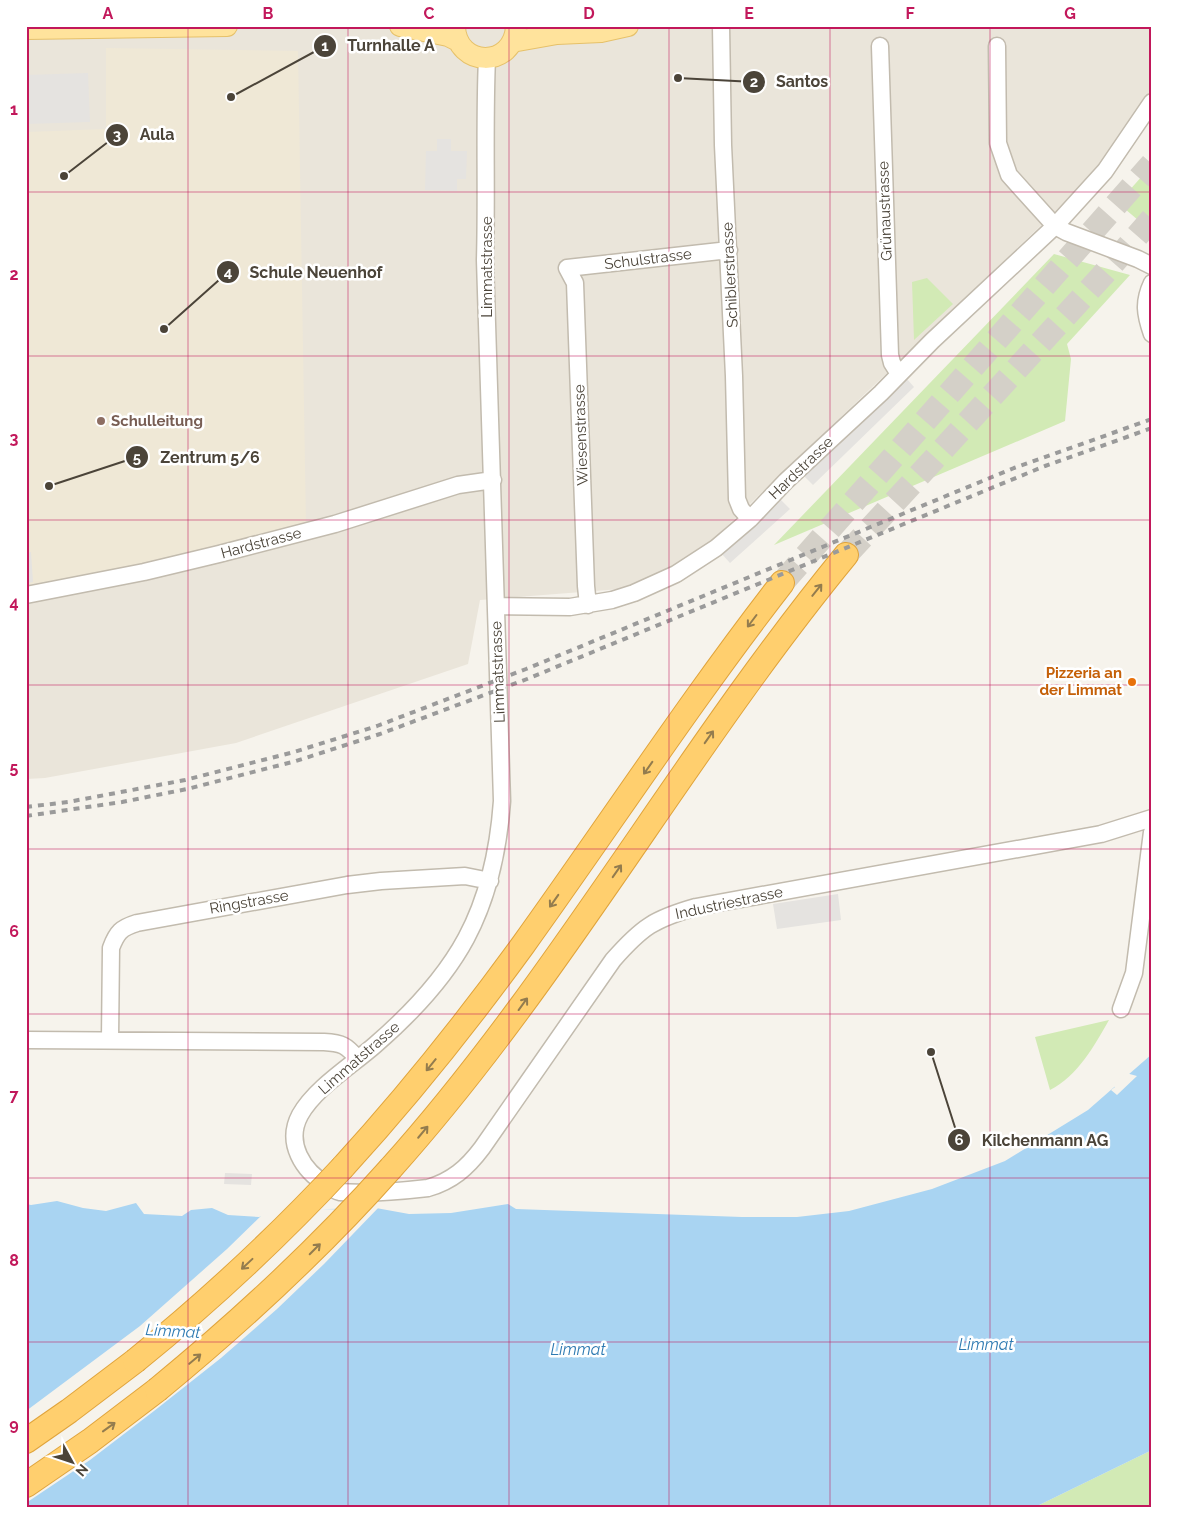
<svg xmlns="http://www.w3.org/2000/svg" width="1178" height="1534" font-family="Raleway,sans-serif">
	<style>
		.residential { fill: #eae5da }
		.education { fill: #efe8d6 }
		.green { fill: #d2eab5 }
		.parking { fill: #e5e3e0 }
		.water { fill: #a9d4f2 }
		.pier { fill: #f6f3ec }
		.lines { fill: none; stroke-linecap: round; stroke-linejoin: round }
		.highway-tunnel { stroke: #d4d0c8; stroke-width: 24; stroke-dasharray: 24 12; stroke-linecap: butt }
		.minor-casing { stroke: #c2bbae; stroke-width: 19 }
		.major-casing { stroke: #e6c16a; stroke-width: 22 }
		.highway-casing { stroke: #e0a43c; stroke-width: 26 }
		.minor { stroke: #fff; stroke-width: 16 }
		.major { stroke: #ffe39c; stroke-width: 20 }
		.highway { stroke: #ffcf6e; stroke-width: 24 }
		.rail { stroke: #9a9a9a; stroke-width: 4; stroke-dasharray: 6 6; stroke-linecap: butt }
		.highway-bridge-casing { stroke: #e0a43c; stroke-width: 26; stroke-linecap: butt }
		.highway-bridge { stroke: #ffcf6e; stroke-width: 24 }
		.oneway { stroke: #937c4e }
		.grid { fill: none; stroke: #c2185b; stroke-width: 1; stroke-opacity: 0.55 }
		.education-dot { fill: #8d6e63; stroke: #fff; stroke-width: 2 }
		.food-dot { fill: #e8710a; stroke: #fff; stroke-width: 2 }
		.labels { text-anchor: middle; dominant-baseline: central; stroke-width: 5; stroke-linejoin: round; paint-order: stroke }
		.street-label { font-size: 15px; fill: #4b4439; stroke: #fff }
		.education-label { font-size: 15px; font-weight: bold; fill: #785e54; stroke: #fff; text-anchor: start }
		.food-label { font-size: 15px; font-weight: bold; fill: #c56008; stroke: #fff; text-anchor: end }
		.water-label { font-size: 16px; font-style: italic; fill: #2e7ab2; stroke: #fff }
		.leader { fill: none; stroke: #4b4439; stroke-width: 2 }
		.callout-dot { fill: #4b4439; stroke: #fff; stroke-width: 2 }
		.mark-label { font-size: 15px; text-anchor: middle; font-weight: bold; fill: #fff }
		.callout-label { font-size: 16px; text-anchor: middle; font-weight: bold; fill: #4b4439; stroke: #fff; stroke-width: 5; stroke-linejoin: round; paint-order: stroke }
		.neatline { fill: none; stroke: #c2185b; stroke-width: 2 }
		.grid-label { font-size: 16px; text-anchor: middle; font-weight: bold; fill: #c2185b }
	</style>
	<rect width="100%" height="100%" fill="#f6f3ec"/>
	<path class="residential" d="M26,26H1152V100L1102,167L703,549L633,588L480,600L468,664L236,743L45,778L26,779Z"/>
	<path class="education" d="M106,48L298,51L306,525L143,566L26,585V132L106,129Z"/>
	<path class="green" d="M1152,165V232L1118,203Z
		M1054,254L1130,275L1067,344L1071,359L1065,421L774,545Z
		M927,278L953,304L914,340L912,282Z
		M1109,1020C1094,1046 1078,1076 1050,1090L1035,1037Z
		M1152,1450V1508H1033Z"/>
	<path class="parking" d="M88,73L90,122L26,124V75Z
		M437,139H451V151H467L466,179H457V191L425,190L426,151H437Z
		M907,379L914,387L813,485L804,476Z
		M780,499L790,509L730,563L721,553Z
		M31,552L33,582L26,584V553Z
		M838,894L841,920L777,929L773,904Z
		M225,1173L252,1174L251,1185L224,1184Z"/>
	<path class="water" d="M1152,1054V1450L1033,1508H26V1204L31,1205L57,1201L83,1208L106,1211L136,1203L144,1214L182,1216L191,1210L212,1208L228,1215L259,1217L279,1210L376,1208L409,1214L451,1213L508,1204L516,1209L742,1217H797L849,1211L932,1189L1005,1161L1088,1110Z"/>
	<path class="pier" d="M1126,1073L1137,1076L1117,1095L1111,1090L1115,1087L1113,1085Z
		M376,1206H380L324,1264L277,1309L221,1358L154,1411L90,1460L26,1503V1411L140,1326L227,1249L265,1212L279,1208L361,1210Z"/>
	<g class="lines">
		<path class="highway-tunnel" d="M846,555L1102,276L1152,219
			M782,583L1152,164"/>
		<defs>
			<path id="minor" d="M721,26L723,145L734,376L737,499L741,509L750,519
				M880,46L890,355L892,363L899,374
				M997,46L998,143L1009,175L1055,226L1066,232L1138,259L1152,266
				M487,58C484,125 487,193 485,260L502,801C494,912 457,974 375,1045C351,1066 315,1088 300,1115C285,1143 303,1171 327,1185C331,1188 336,1191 340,1192C366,1194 402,1191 428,1188C452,1181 467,1168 482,1148L613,960C642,927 654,919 696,907L1101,834L1152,818
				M1152,283C1143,302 1145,314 1152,334
				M26,595L144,572L219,554L335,524L458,485L493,480
				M588,605L586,586L575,283L567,268L729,250
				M496,606L570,607L612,600L634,593L676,574L716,548L750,519L786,481L881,393L932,341L1055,226L1105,171L1152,102
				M1121,1009L1134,973L1152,832
				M26,1040L324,1042C342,1043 346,1045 358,1059
				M110,1040L111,948C117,932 121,928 137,923L347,885L381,881L465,876L490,881"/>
			<path id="major" d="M400,26L448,36L458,41
				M455,26C456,68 514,69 516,26
				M26,29L227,26
				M512,42L557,34L601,32L628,26"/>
			<path id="highway" d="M343,1167C407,1097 467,1022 523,945C610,824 691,700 782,583
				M391,1168C561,978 684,752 846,555
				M26,1441L69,1411L135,1361
				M26,1485L90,1441L157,1390"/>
		</defs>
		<use href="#minor" class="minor-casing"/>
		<use href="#major" class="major-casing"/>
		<use href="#highway" class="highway-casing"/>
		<use href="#minor" class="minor"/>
		<use href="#major" class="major"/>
		<use href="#highway" class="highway"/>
		<path class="rail" d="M26,807L68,802L185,780L294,752L377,726L526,669L1014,468L1152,419
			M26,816L122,802L187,789L296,761L380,734L527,679L1045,466L1152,428"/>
		<defs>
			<path id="highway-bridge" d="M135,1361C209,1301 278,1237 343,1167
				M157,1390C241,1321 319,1249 391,1168"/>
		</defs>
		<use href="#highway-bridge" class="highway-bridge-casing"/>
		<use href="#highway-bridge" class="highway-bridge"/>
	</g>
	<defs><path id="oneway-shaft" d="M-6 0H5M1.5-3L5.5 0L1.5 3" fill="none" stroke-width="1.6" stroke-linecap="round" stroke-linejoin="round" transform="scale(1.25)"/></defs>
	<g class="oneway">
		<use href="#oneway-shaft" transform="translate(817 590) rotate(-51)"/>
		<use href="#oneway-shaft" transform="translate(752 621) rotate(127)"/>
		<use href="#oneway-shaft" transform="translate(709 737) rotate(-55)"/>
		<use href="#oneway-shaft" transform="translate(648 768) rotate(125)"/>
		<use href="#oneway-shaft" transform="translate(617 871) rotate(-55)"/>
		<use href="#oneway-shaft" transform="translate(554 901) rotate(125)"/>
		<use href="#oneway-shaft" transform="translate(523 1004) rotate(-54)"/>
		<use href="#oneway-shaft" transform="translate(431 1065) rotate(129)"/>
		<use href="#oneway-shaft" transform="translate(423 1132) rotate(-50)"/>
		<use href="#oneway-shaft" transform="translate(315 1249) rotate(-45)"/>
		<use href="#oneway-shaft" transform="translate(247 1264) rotate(137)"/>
		<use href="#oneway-shaft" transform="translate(195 1359) rotate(-40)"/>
		<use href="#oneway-shaft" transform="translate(109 1427) rotate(-36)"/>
	</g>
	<path class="grid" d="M188,26V1508M348,26V1508M509,26V1508M669,26V1508M830,26V1508M990,26V1508M26,192H1152M26,356H1152M26,520H1152M26,685H1152M26,849H1152M26,1014H1152M26,1178H1152M26,1342H1152"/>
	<circle class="education-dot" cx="101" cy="421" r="5"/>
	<circle class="food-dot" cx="1132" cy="682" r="5"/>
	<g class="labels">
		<g class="street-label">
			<text transform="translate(885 211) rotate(-92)">Grünaustrasse</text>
			<text transform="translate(648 259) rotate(-7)">Schulstrasse</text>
			<text transform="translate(487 267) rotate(-90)">Limmatstrasse</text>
			<text transform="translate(730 275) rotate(-93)">Schiblerstrasse</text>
			<text transform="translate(581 435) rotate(-92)">Wiesenstrasse</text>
			<text transform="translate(801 468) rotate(-44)">Hardstrasse</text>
			<text transform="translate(261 543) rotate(-15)">Hardstrasse</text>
			<text transform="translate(498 672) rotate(-92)">Limmatstrasse</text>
			<text transform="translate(249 902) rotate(-10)">Ringstrasse</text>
			<text transform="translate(729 903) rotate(-12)">Industriestrasse</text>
			<text transform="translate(359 1058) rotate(-41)">Limmatstrasse</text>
		</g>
		<g class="education-label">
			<text x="111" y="421">Schulleitung</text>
		</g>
		<g class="food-label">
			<text x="1122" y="673">Pizzeria an<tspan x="1122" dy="17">der Limmat</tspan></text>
		</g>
		<g class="water-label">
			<text transform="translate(173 1331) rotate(3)">Limmat</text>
			<text x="986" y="1344">Limmat</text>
			<text x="578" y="1349">Limmat</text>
		</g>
	</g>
	<path class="leader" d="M231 97L325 46M678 78L754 82M64 176L117 135M164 329L228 272M49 486L137 457M931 1052L959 1140"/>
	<g class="callout-dot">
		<circle cx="231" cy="97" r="5"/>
		<circle cx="678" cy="78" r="5"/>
		<circle cx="64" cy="176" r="5"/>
		<circle cx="164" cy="329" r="5"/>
		<circle cx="49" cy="486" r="5"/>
		<circle cx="931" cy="1052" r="5"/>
		<circle cx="325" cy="46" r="12"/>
		<circle cx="754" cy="82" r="12"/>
		<circle cx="117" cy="135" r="12"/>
		<circle cx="228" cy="272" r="12"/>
		<circle cx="137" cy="457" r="12"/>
		<circle cx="959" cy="1140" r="12"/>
	</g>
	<g class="mark-label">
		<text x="325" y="51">1</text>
		<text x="754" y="87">2</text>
		<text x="117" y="140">3</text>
		<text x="228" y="277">4</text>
		<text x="137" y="463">5</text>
		<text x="959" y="1145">6</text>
	</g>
	<g class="callout-label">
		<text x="391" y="51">Turnhalle A</text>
		<text x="802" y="87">Santos</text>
		<text x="157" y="140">Aula</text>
		<text x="316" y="278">Schule Neuenhof</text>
		<text x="210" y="463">Zentrum 5/6</text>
		<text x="1045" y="1146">Kilchenmann AG</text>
	</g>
	<rect width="1178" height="1534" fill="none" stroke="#ffffff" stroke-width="55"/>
	<g transform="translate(72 1462) rotate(130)" stroke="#ffffff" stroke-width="4" paint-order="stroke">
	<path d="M0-4L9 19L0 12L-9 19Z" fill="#4b4439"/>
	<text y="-8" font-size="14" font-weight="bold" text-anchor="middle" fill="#4b4439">N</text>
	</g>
	<rect x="28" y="28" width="1122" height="1478" class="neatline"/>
	<g class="grid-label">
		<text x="108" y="19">A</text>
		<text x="268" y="19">B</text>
		<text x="429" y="19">C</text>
		<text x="589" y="19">D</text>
		<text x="749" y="19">E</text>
		<text x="910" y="19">F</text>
		<text x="1070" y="19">G</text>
		<text x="14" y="115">1</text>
		<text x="14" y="280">2</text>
		<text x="14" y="444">3</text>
		<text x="14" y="608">4</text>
		<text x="14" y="773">5</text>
		<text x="14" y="937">6</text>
		<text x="14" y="1101">7</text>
		<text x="14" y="1266">8</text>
		<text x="14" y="1430">9</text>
	</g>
</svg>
